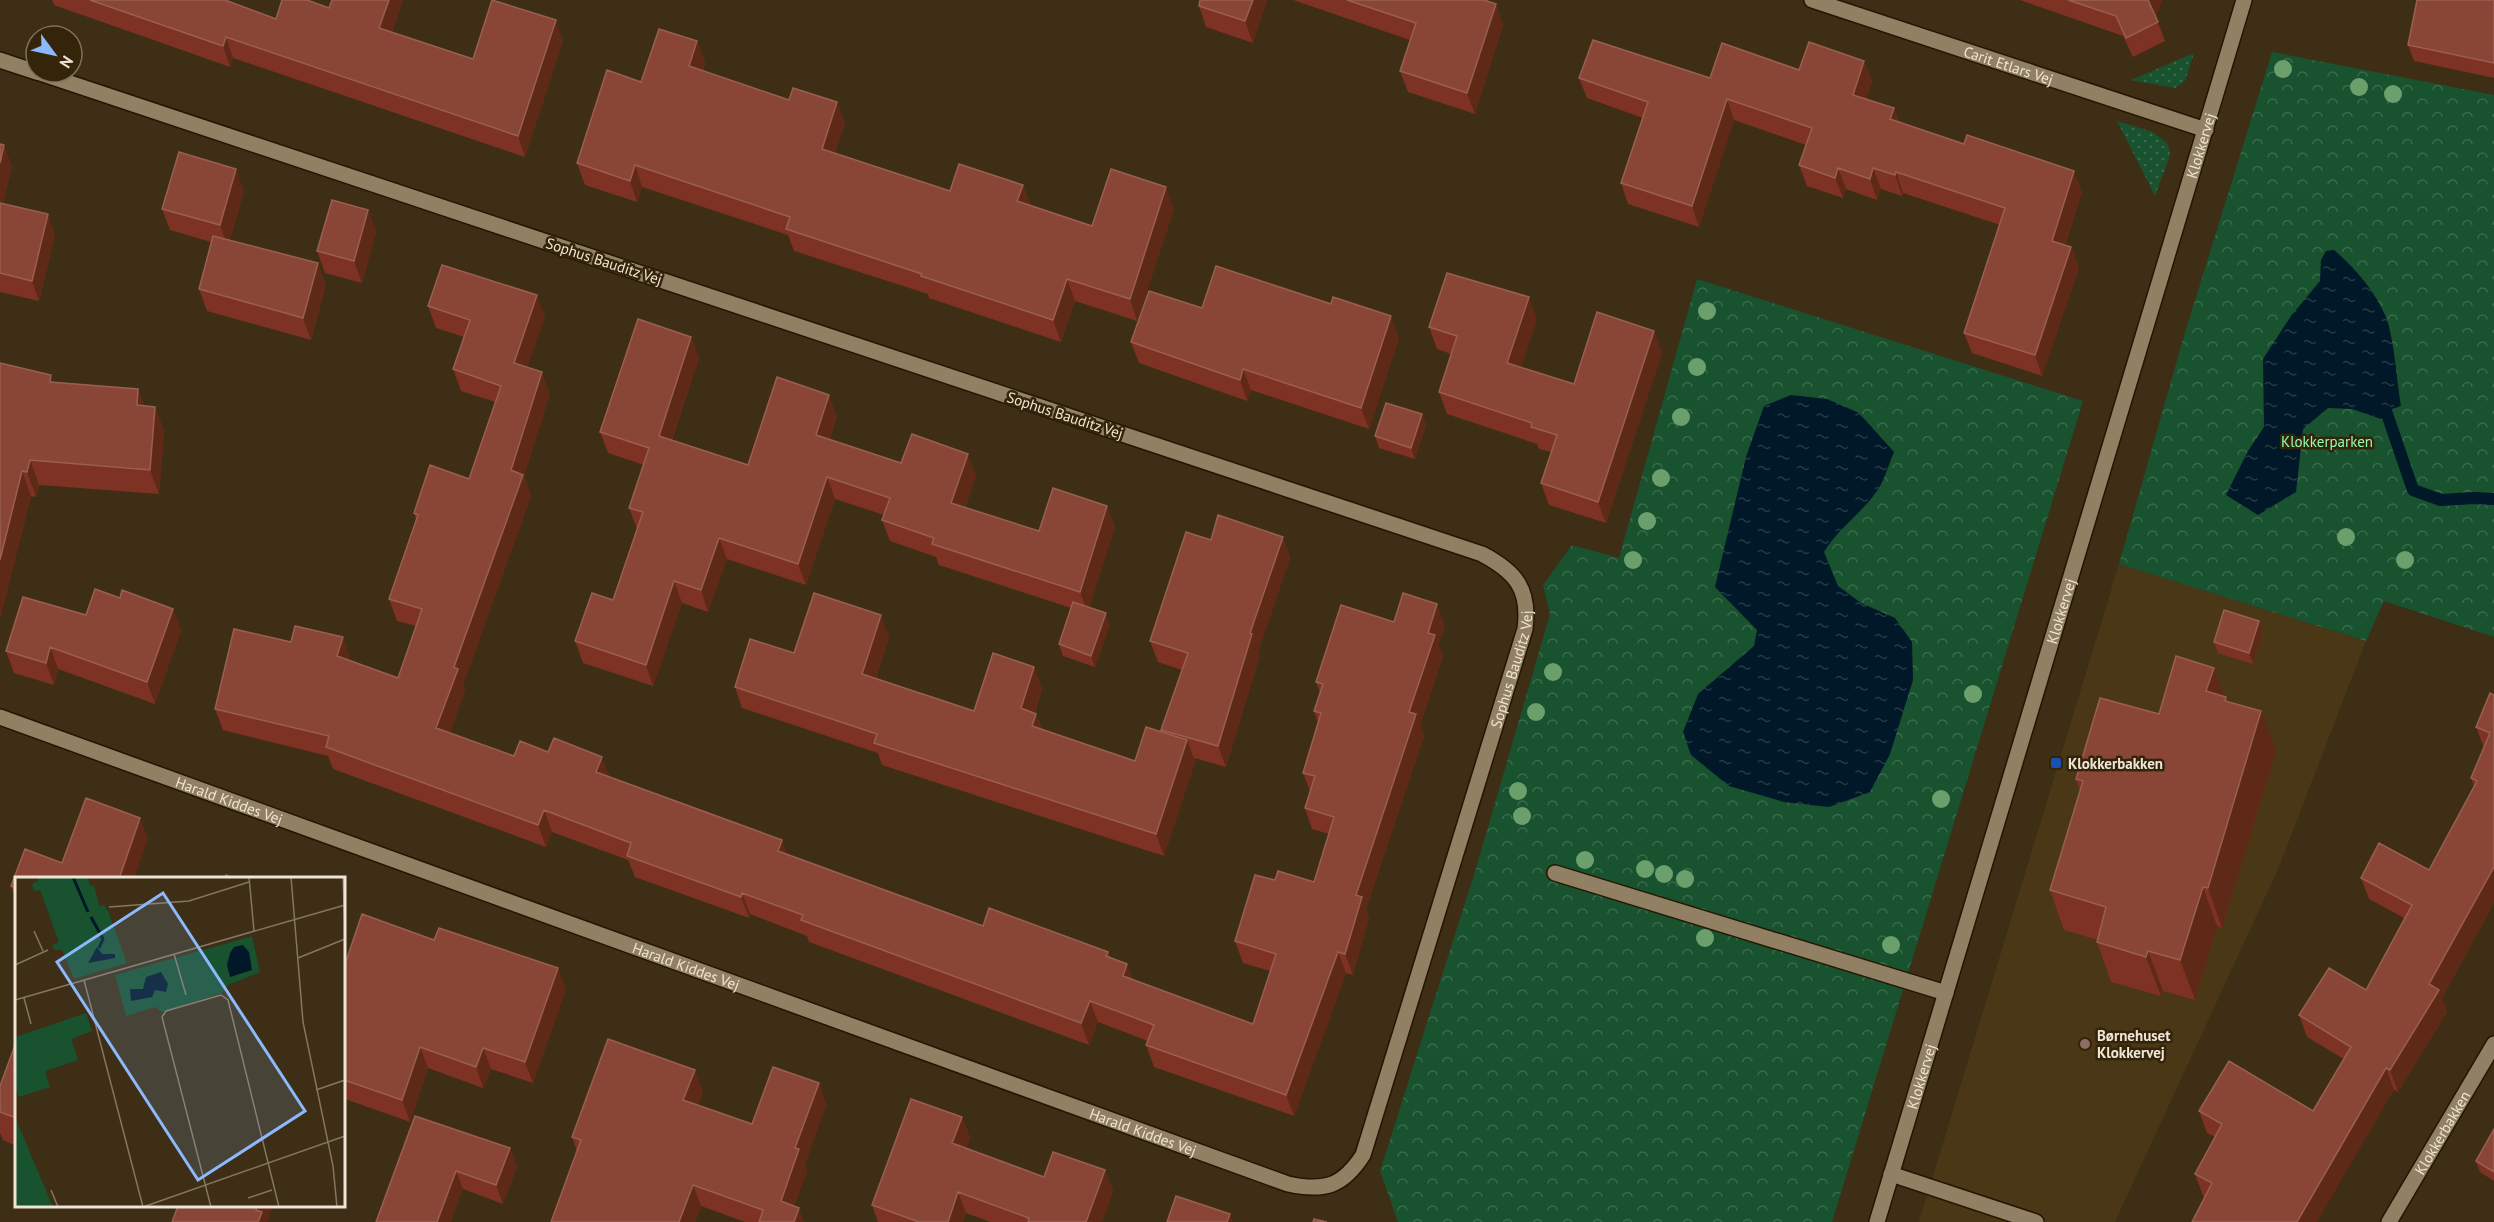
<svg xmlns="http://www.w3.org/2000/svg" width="2494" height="1222" font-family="'PT Sans',sans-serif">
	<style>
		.built { fill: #493716 }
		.grass { fill: url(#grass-dots) }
		.park { fill: url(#park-crowns) }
		.water { fill: url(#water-ripples) }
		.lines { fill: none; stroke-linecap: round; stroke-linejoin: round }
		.stream { stroke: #001828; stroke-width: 12 }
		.service-casing { stroke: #241600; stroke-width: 18 }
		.minor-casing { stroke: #241600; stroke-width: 18 }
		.service { stroke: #918064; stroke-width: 15 }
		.minor { stroke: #918064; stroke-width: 15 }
		.tree { fill: #6ba06c }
		.wall { fill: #7d3224 }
		.shaded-wall { fill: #5e2916 }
		.building { fill: #894637; stroke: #995f50; stroke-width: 1.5 }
		.transit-dot { fill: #1a4fb4; stroke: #33240a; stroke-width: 2 }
		.education-dot { fill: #8d6e63; stroke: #33240a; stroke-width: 2 }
		.labels { text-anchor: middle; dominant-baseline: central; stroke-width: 5; stroke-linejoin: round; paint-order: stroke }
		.street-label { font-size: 15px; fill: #efe5d6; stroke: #33240a }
		.park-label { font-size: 15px; fill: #90fdb3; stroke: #33240a }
		.poi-label { font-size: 15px; font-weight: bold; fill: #efe5d6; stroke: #33240a; text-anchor: start }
		.inset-river { fill: none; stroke: #001828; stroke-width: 3 }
		.inset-road { fill: none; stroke: #847762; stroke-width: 1.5 }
		.view { fill: #8cb9fc; fill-opacity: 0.15; stroke: #8cb9fc; stroke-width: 3 }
		.inset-edge { fill: none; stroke: #efe5d6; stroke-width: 3 }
	</style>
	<defs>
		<pattern id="grass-dots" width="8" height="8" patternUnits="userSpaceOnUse" patternTransform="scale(1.5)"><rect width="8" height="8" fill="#18522f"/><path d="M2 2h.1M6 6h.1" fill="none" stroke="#3a6b4c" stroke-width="1.8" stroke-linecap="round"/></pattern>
		<pattern id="park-crowns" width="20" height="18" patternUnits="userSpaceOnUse" patternTransform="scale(1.5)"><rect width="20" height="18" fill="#18522f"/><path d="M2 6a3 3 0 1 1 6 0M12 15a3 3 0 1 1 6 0" fill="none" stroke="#3a6b4c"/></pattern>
		<pattern id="water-ripples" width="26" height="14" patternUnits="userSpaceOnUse" patternTransform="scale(1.5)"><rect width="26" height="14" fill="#001828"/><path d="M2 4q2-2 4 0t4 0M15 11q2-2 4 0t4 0" fill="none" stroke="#263946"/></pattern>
	</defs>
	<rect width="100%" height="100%" fill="#3d2e15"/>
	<path class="built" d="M2119,564L2366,641L2279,867L2115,1222H1919Z"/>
	<path class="grass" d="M2194,53L2185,81L2175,88L2131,80Z
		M2117,121L2153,132L2168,144L2170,155L2155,196Z"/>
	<path class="park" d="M2272,52L2494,95V637L2384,601L2366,641L2119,564L2184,336Z
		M1697,279L2083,401L1832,1222H1398L1380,1171L1477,865L1550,614L1543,585L1572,545L1619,558Z"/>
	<path class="water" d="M2334,250C2355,268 2375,291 2386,317C2394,338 2397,382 2401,406L2386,411L2381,419L2352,409L2328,408L2303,429L2296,492L2258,515L2226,495L2248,451L2264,427L2263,359L2291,316L2320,281L2321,260L2326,251Z
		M1791,395L1827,399L1859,413L1894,452C1888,466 1884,483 1874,495C1859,515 1837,530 1824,552L1838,586L1861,603L1895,618L1912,642L1913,680L1890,754L1870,792L1829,807L1784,802L1729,786L1691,755L1683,732L1698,694L1754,646L1757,630L1715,587L1746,457L1764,406Z"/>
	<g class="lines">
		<path class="stream" d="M2386,411L2413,490L2441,500L2474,498L2494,499"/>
		<defs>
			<path id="service" d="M1555,873L1946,993
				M1891,1174L2036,1222"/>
			<g id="minor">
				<path id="s1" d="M1812,0L2206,130"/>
				<path d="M0,60L36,72"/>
				<path id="s2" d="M0,717L1288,1184C1325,1192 1343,1186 1363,1155L1525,629C1530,589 1516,572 1482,554L37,72"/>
				<path id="s3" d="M1877,1222L2244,0"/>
				<path id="s4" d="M2389,1222L2494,1044"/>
			</g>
		</defs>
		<use href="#service" class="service-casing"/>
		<use href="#minor" class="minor-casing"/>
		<use href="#service" class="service"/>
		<use href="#minor" class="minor"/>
	</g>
	<g class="tree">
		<circle cx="2283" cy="69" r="9"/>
		<circle cx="2359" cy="87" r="9"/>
		<circle cx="2393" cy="94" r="9"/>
		<circle cx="1707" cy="311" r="9"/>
		<circle cx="1697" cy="367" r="9"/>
		<circle cx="1681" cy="417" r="9"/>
		<circle cx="1661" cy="478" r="9"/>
		<circle cx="1647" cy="521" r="9"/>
		<circle cx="2346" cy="537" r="9"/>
		<circle cx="1633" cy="560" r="9"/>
		<circle cx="2405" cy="560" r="9"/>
		<circle cx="1553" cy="672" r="9"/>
		<circle cx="1973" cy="694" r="9"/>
		<circle cx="1536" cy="712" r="9"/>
		<circle cx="1518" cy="791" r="9"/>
		<circle cx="1941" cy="799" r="9"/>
		<circle cx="1522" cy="816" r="9"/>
		<circle cx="1585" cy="860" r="9"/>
		<circle cx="1645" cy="869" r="9"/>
		<circle cx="1664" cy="874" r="9"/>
		<circle cx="1685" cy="879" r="9"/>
		<circle cx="1705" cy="938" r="9"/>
		<circle cx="1891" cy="945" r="9"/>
	</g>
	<path class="wall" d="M52,0H225L276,19L329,8L332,0H403L392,32L473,59L563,41L525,157L233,58L230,67L54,5Z
		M1267,0L1253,43L1206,27L1199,6Z
		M1293,0H1484L1496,4L1503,25L1475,114L1408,92L1400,71L1410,40Z
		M2020,0H2162L2156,17L2165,41L2133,57L2123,36Z
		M2494,0V78L2414,61L2408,45Z
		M697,41L705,63L703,71L789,100L837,102L845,124L835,153L950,191L1023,185L1030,205L1092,226L1174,209L1137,321L1075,301L1061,342L929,298L928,294L794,251L788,235L642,187L637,202L585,185L577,163L641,82Z
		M1864,61L1872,82L1866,99L1894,108L1899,122L2082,192L2065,245L2071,247L2079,268L2042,376L1972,353L1964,333L2000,225L1903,193L1902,196L1881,189L1877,200L1846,189L1843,198L1807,186L1799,165L1806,145L1734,120L1699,227L1628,204L1621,183L1643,118L1587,98L1579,78H1710L1799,70Z
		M0,144L12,166L3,203L55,235L39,301L0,292Z
		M244,191L230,240L318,263L326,285L311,340L207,311L199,289L211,242L170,230L162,209Z
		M368,210L376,232L362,283L325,273L317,251Z
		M428,306L545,317L527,367L550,394L524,476L531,496L463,685L465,690L450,733L514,756L609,777L787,854L983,926L1108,952L1110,957L1127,964L1133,980L1253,1024L1270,971L1243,963L1235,941L1275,880L1314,882L1329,834L1312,829L1305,808L1310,791L1303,773L1318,723L1314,711L1320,693L1316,682L1394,622L1445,626L1438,645L1443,656L1420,725L1424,736L1366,909L1369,918L1353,975L1346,973L1294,1116L1154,1067L1146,1045L1148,1041L1098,1022L1089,1045L809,942L807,936L750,914L749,918L635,877L628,860L552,832L546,847L333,769L328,756L223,730L215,709L350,658V660L398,678L416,626L397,621L389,599L416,520L414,513L469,479L495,402L461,391L453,369L464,337L436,328Z
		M1202,308L1399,338L1369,429L1251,390L1247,401L1139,363L1131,342Z
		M1537,319L1521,367L1574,384L1654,331L1662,353L1606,523L1549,505L1541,483L1551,452L1539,449L1537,444L1447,414L1439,392L1451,354L1437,349L1429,327Z
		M691,337L699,358L672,440L748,465L837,416L830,439L901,463L976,475L965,508L1039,531L1107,506L1115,527L1089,607L1110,624L1095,667L1063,656L1059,644L1071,608L939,565L936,557L890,541L882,520L884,515L835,499L806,585L727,559L708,612L682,603L653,686L583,663L575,641L613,600L637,529L629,508L644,465L608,453L600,432Z
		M0,363L54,382L138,389L144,406L155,407L164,431L159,494L39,485L36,497L31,496L1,615H0Z
		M1422,414L1426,425L1415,459L1379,448L1375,436Z
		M1283,537L1290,558L1258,652L1260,655L1226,767L1194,758L1195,762L1164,856L882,765L878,753L742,708L735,687L794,653L889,637L876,678L974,711L1034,667L1042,689L1035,713L1036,714L1042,729L1135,761L1162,732L1161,730L1182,670L1158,662L1150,641L1211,540Z
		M120,598L173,609L181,631L155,704L58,669L54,685L14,673L6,651L86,615Z
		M2263,632L2253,664L2218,653L2214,642Z
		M2214,668L2224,697L2227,701L2276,751L2222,928L2217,926L2195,1000L2163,991L2161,996L2111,982L2097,942L2098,940L2064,930L2050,890L2080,791L2076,779L2159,714Z
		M2494,695V903L2442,998L2447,1012L2398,1092L2394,1090L2205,1197L2203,1196L2195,1174L2215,1137L2207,1133L2199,1111H2313L2344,1059L2307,1037L2299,1015L2366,990L2404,918L2369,899L2361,878L2429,870L2474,786L2471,778L2484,748L2476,727Z
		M11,886L16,889V903Z
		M344,967L566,989L533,1083L491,1069L483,1088L428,1068L410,1122L345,1099L344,1103Z
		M16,1046V1146L3,1140L0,1133V1086Z
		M819,1083L826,1105L805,1164L807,1171L794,1206L804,1222H745L701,1206L695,1222H551L577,1151L572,1137L703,1092L698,1105L752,1124Z
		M415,1116L510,1148L517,1167L503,1204L463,1189Z
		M962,1117L970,1138L966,1148L1044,1177L1105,1170L1113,1191L1102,1222H990L966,1213L963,1222H878L872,1205Z
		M2494,1129V1181L2480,1172L2476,1161Z"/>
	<path class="shaded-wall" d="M389,0H403L386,49L379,28Z
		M1253,0H1267L1253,43L1245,21Z
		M2148,0H2162L2155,20Z
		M1496,4L1503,25L1475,114L1467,93Z
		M556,20L563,41L525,157L518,136Z
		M226,37L233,58L230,67L223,46Z
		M697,41L705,63L697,88L689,66Z
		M1864,61L1872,82L1860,116L1853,95Z
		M1727,99L1734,120L1699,227L1692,206Z
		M837,102L845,124L829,171L822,149Z
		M1894,108L1901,129L1890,119Z
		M4,145L12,166L0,215V163Z
		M635,165L642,187L637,202L630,181Z
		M1838,168L1846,189L1843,198L1835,178Z
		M1873,168L1881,189L1877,200L1870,179Z
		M236,169L244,191L228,247L220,225Z
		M2074,171L2082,192L2059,262L2052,241Z
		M1896,172L1903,193L1902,196L1895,175Z
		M1023,185L1030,207L1017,201Z
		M1166,187L1174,209L1137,321L1130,299Z
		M368,210L376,232L362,283L354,261Z
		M48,214L55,235L39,301L32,281Z
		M2071,247L2079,268L2042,376L2035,355Z
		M318,263L326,285L311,340L303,318Z
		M1067,279L1075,301L1061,342L1053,320Z
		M537,295L545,317L522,384L514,363Z
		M1529,297L1537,319L1515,385L1507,363Z
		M1391,316L1399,338L1369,429L1361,408Z
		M1654,331L1662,353L1606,523L1598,502Z
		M691,337L699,358L666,457L659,436Z
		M1243,369L1251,390L1247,401L1240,380Z
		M542,372L550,394L524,476L531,496L463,685L465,690L444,750L436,728L511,470Z
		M138,389L147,414L137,405Z
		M829,395L837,416L824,456L816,435Z
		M155,407L164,431L159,494L150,470Z
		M1422,414L1426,425L1415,459L1411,448Z
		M968,454L976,475L959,525L951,503Z
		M30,460L39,485L36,497L27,472Z
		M22,471L31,496L1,615L0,612V560Z
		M827,477L835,499L806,585L798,564Z
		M1107,506L1115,527L1088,613L1080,592Z
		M1283,537L1290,558L1258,652L1260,655L1226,767L1218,746L1250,633Z
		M719,538L727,559L708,612L701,590Z
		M674,581L682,603L653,686L646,665Z
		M1437,604L1445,626L1438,645L1443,656L1420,725L1424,736L1366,909L1369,918L1353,975L1345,954L1356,895L1409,712L1428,633Z
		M173,609L181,631L155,704L147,682Z
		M1106,613L1110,624L1095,667L1091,656Z
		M881,615L889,637L870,696L862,674Z
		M2259,621L2263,632L2253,664L2249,653Z
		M343,637L350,658L345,677L337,656Z
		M50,647L58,669L54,685L46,663Z
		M1034,667L1042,689L1029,730L1021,708Z
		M2214,668L2225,699L2226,697L2240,737L2206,691Z
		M2261,711L2276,751L2222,928L2208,888Z
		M1036,714L1044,736L1032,726Z
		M1187,740L1195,762L1164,856L1156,834Z
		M602,757L610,778L596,772Z
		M544,810L552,832L546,847L538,825Z
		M140,818L148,838L134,879H119Z
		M782,840L790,862L778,851Z
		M2494,867V903L2442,998L2447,1012L2398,1092L2390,1070L2429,984Z
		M2203,887L2217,926L2195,1000L2180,960Z
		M742,893L750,914L749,918L741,897Z
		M2148,951L2163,991L2161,996L2146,957Z
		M1338,952L1346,973L1294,1116L1286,1095Z
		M1127,964L1135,985L1123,976Z
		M558,968L566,989L533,1083L525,1062Z
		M1090,1001L1098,1022L1089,1045L1081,1023Z
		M420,1047L428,1068L410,1122L402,1100Z
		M483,1048L491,1069L483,1088L476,1067Z
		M2386,1068L2394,1090L2317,1222H2297Z
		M695,1070L703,1092L691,1121L683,1100Z
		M819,1083L826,1105L805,1164L807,1171L788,1222L781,1201L795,1148Z
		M962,1117L970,1138L960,1164L952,1143Z
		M510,1148L517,1167L503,1204L496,1185Z
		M1105,1170L1113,1191L1102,1222H1086Z
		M456,1171L463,1189L451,1222H437Z
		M693,1185L701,1206L695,1222H679Z
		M958,1192L966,1213L963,1222H948Z
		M258,1206H273L267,1222H258L256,1210Z
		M799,1208L804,1222H794Z
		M1230,1214L1233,1222H1227Z"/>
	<path class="building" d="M90,0H225L276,19L282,0H307L329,8L332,0H389L379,28L473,59L492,0L556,20L518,136L226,37L223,46Z
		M1200,0H1253L1245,21L1199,6Z
		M1347,0H1484L1496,4L1467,93L1400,71L1416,23Z
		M2068,0H2148L2158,22L2126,38L2116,16Z
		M2417,0H2494V63L2408,45Z
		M659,29L697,41L689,66L789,100L793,88L837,102L822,149L950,191L959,164L1023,185L1017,201L1092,226L1111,169L1166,187L1130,299L1067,279L1053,320L921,276L922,274L786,229L790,217L635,165L630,181L577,163L607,70L641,82Z
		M1593,40L1710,78L1722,43L1799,70L1809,42L1864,61L1853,95L1894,108L1890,119L1964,144L1967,135L2074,171L2052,241L2071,247L2035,355L1964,333L2005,208L1896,172L1895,175L1873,168L1870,179L1838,168L1835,178L1799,165L1812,128L1727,99L1692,206L1621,183L1648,102L1579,78Z
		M0,144L4,145L0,163Z
		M179,152L236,169L220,225L162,209Z
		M332,200L368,210L354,261L317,251Z
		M0,203L48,214L32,281L0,273Z
		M213,236L318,263L303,318L199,289Z
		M442,265L537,295L514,363L542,372L511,470L523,475L454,667L458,669L436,728L514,756L520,741L548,752L554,738L602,757L596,772L782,840L778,851L983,926L989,908L1108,952L1106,956L1127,964L1123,976L1253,1024L1276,954L1235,941L1255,875L1275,880L1278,871L1314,882L1334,817L1305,808L1315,776L1303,773L1321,713L1314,711L1323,684L1316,682L1341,605L1394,622L1403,593L1437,604L1428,633L1435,635L1409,712L1416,714L1356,895L1362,897L1345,954L1338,952L1286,1095L1146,1045L1154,1025L1090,1001L1081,1023L801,920L803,915L742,893L741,897L627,856L631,843L544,810L538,825L326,747L329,736L215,709L234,629L291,642L295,626L343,637L337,656L398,678L422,609L389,599L418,515L414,513L430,465L469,479L501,386L453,369L470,320L428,306Z
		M1216,266L1331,304L1333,297L1391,316L1361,408L1243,369L1240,380L1131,342L1149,291L1202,308Z
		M1447,273L1529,297L1507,363L1574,384L1597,312L1654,331L1598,502L1541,483L1557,435L1531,427L1532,423L1439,392L1457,336L1429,327Z
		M638,319L691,337L659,436L748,465L777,377L829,395L816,435L901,463L912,434L968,454L951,503L1039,531L1053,488L1107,506L1080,592L932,544L934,538L882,520L890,498L827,477L798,564L719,538L701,590L674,581L646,665L575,641L592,593L613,600L643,512L629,508L649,448L600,432Z
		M0,363L51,375L50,382L138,389L137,405L155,407L150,470L30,460L27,472L22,471L0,560Z
		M1386,403L1422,414L1411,448L1375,436Z
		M1218,515L1283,537L1250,633L1252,634L1218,746L1161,730L1188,653L1150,641L1186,532L1211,540Z
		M95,589L120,598L122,590L173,609L147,682L50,647L46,663L6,651L23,597L86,615Z
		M814,593L881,615L862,674L974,711L993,653L1034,667L1021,708L1036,714L1032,726L1135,761L1146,727L1187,740L1156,834L874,743L877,734L735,687L750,639L794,653Z
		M1073,602L1106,613L1091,656L1059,644Z
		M2224,610L2259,621L2249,653L2214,642Z
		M2176,656L2214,668L2206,691L2226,697L2225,701L2261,711L2208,888L2203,887L2180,960L2148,951L2146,957L2097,942L2106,907L2050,890L2083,781L2076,779L2100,698L2159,714Z
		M2490,693L2494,695V867L2429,984L2439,990L2390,1070L2386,1068L2297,1222H2192L2212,1183L2195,1174L2222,1124L2199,1111L2229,1061L2313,1111L2351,1047L2299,1015L2329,968L2366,990L2412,905L2361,878L2379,843L2429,870L2477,781L2471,778L2490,733L2476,727Z
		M86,798L140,818L119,879H16V888L11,886L25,849L62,863Z
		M226,875L235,879H225Z
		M362,914L434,940L439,928L558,968L525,1062L483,1048L476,1067L420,1047L402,1100L344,1080V967Z
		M608,1039L695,1070L683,1100L752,1124L773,1067L819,1083L795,1148L799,1149L781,1201L799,1208L794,1222H759L763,1210L693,1185L679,1222H551L581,1140L572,1137Z
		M15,1045L16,1046V1118L0,1112V1086Z
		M911,1099L962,1117L952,1143L1044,1177L1053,1152L1105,1170L1086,1222H1028L1029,1218L958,1192L948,1222H919L872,1205Z
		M415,1116L510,1148L496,1185L456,1171L437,1222H376Z
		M2494,1129V1172L2476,1161Z
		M1176,1196L1230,1214L1227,1222H1167Z
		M178,1206H258L256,1210L262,1212L258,1222H172Z
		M1314,1219L1327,1222H1313Z"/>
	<rect class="transit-dot" x="2050" y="757" width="12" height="12" rx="3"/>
	<circle class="education-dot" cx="2085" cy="1044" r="6"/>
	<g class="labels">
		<g class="street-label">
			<text stroke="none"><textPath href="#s1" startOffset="207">Carit Etlars Vej</textPath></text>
			<text stroke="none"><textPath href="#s3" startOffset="1124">Klokkervej</textPath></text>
			<text transform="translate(604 261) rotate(18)">Sophus Bauditz Vej</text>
			<text transform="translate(1065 415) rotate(18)">Sophus Bauditz Vej</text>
			<text stroke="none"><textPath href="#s3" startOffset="638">Klokkervej</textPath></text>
			<text stroke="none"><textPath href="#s2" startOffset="1966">Sophus Bauditz Vej</textPath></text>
			<text stroke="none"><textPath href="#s2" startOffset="244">Harald Kiddes Vej</textPath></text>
			<text stroke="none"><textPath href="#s2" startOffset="730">Harald Kiddes Vej</textPath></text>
			<text stroke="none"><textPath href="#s3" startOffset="152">Klokkervej</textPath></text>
			<text stroke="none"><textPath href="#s2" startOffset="1216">Harald Kiddes Vej</textPath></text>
			<text stroke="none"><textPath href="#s4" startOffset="104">Klokkerbakken</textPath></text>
		</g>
		<g class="park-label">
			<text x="2327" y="441">Klokkerparken</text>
		</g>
		<g class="poi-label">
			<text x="2068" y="763">Klokkerbakken</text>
			<text x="2097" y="1035">Børnehuset<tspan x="2097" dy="17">Klokkervej</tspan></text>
		</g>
	</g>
	<g transform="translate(15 877)">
		<rect width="330" height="330" fill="#3d2e15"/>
		<path d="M0,240L38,330H0Z" fill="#18522f"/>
		<path d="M22,0H73L75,9L79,8L84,29L89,28L93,34L112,86L59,102L47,73H39L37,68L44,65L25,13L19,14L17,7L23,4ZM237,59L245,95L213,108L207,116L147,135L140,130L111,139L100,98ZM71,136L77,154L56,162L63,183L30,194L35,210L4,220L0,208V160Z" fill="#18522f"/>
		<path d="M228,68L234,75L237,93L215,100L212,88L215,76L219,70ZM82,70L87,77H100V81L73,86ZM146,95L153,107L151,115L140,113L137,120L116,124L115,112H128L131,100Z" fill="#001828"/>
		<path class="inset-river" d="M58,0L73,35M76,40L88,62L84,71"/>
		<path class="inset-road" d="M234,0L239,54M276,0L288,145L318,289L322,330M328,0L330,52M94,30L174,24L234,5M19,54L28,74M159,77L171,118M283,81L330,62M0,88L33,73M69,103L128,330M9,121L16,147M0,123L330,28M301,213L330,203M36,313L43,330M233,321L257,313M128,330L330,259M196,330L147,140L151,134L206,118L213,123L264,330"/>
		<path class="view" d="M148,16L290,234L183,303L42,85Z"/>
		<rect width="330" height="330" class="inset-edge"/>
	</g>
	<g transform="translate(54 54) rotate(123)"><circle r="28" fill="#33240a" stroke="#7e715c" stroke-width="1.5"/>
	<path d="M0-4.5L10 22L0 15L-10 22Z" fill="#8cb9fc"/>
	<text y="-9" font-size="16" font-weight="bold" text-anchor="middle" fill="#efe5d6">N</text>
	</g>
</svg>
